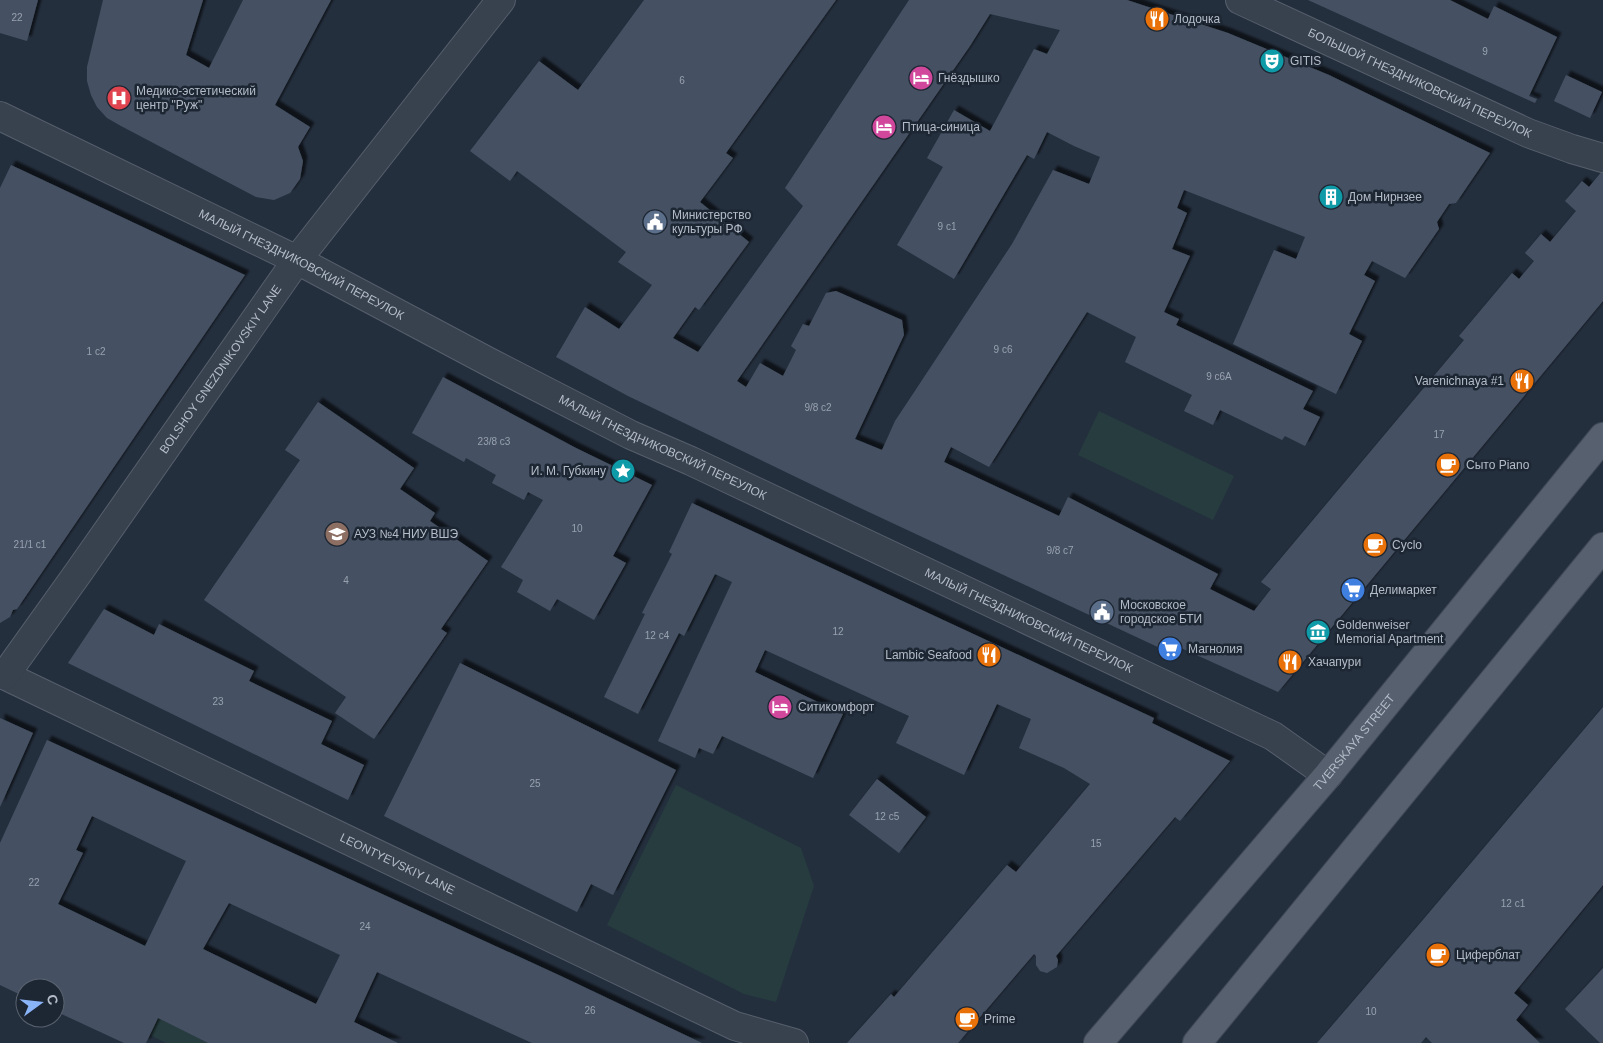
<svg xmlns="http://www.w3.org/2000/svg" width="1603" height="1043" font-family="Helvetica,sans-serif">
	<style>
		.green { fill: #263c3f }
		.building { fill: #455162; fill-rule: evenodd; filter: url(#shadow) }
		.lines { fill: none; stroke-linecap: round; stroke-linejoin: round }
		.minor-casing { stroke: #565f6c; stroke-width: 30 }
		.primary-casing { stroke: #414a57; stroke-width: 30 }
		.minor { stroke: #38414e; stroke-width: 28 }
		.primary { stroke: #56606e; stroke-width: 28 }
		.labels { text-anchor: middle; dominant-baseline: central; stroke-width: 5; stroke-linejoin: round; paint-order: stroke }
		.number-label { font-size: 10px; fill: #98a1af }
		.poi-label { font-size: 12px; fill: #b4bcc9; stroke: #1d2633; text-anchor: start }
		.street-label { font-size: 12px; fill: #b4bcc9; stroke: #1d2633 }
	</style>
	<defs>
		<filter id="shadow"><feDropShadow dx="4.5" dy="-4.5" stdDeviation="1" flood-color="#0009"/></filter>
	</defs>
	<rect width="100%" height="100%" fill="#242f3e"/>
	<path class="green" d="M1099,411L1234,476L1213,520L1078,455Z
		M676,785L801,848L814,886L776,1002L744,994L607,925Z
		M158,1018L208,1043H166L150,1035Z"/>
	<path class="building" d="M0,0H38L27,41L0,33Z
		M103,0H203L186,55L209,68L243,0H331L275,105L310,127L298,147L303,161L300,179L290,193L274,200L256,197L121,126L107,118L97,107L91,95L87,81V67Z
		M644,0H836L726,153L733,158L700,202L749,242L699,310L695,307L673,338L698,352L803,206L785,188L909,0H1127L1228,33L1329,75L1490,153L1456,203L1449,204L1437,222L1439,229L1405,278L1372,261L1364,275L1375,281L1349,334L1362,341L1336,394L1233,344L1274,250L1296,259L1305,237L1184,190L1177,208L1187,213L1172,249L1190,256L1164,312L1179,319L1176,325L1313,391L1303,409L1320,417L1305,446L1285,436L1282,440L1220,410L1213,425L1184,411L1192,395L1125,362L1136,337L1087,312L989,467L951,447L944,462L1059,516L1068,497L1218,574L1210,589L1254,611L1271,589L1261,582L1464,340L1459,336L1512,273L1519,279L1534,261L1525,253L1541,234L1550,242L1576,211L1565,201L1571,194L1582,181L1589,187L1603,170V301L1278,692L1181,648L1177,656L856,506L628,396L556,357L585,307L619,329L652,285L618,262L626,252L517,171L510,181L470,151L539,61L578,90ZM990,14L1060,30L1047,54L1034,49L990,131L954,110L927,158L943,167L897,245L954,279L1027,155L1034,159L1047,132L1074,146L1100,157L1089,184L1053,170L1012,244L895,421L882,450L855,439L904,335L902,320L836,291L826,293L809,326L803,324L791,346L796,350L783,376L760,363L746,387L737,381L970,46Z
		M1308,0H1450L1488,19L1494,6L1557,37L1529,96L1537,99L1535,103Z
		M1566,75L1602,92L1590,118L1554,101Z
		M11,165L245,275L17,609L13,610L10,617L0,623V188Z
		M443,377L576,448L652,485L613,556L626,563L594,620L557,599L550,611L517,592L523,580L501,567L543,500L528,492L524,500L492,483L496,475L466,458L464,462L412,433Z
		M318,402L414,468L400,489L435,513L430,521L488,561L441,629L447,633L374,739L335,713L346,697L204,600L300,460L285,450Z
		M692,503L1154,718L1152,723L1230,761L1180,821L1175,817L1056,956L1058,960L1057,967L1047,973L1040,971L1036,965V956L1034,954L958,1043H847L891,994L894,997L1007,865L1016,872L1090,784L1064,768L1019,748L1031,719L997,704L964,775L896,743L909,716L765,650L755,672L843,714L813,778L722,736L713,754L699,748L695,758L658,741L732,582L715,574L684,636L679,633L638,714L604,697L645,614L642,613L672,554L669,552Z
		M104,609L154,635L159,624L254,671L249,681L332,721L321,744L364,765L348,800L68,663Z
		M460,663L676,770L613,895L591,884L577,912L384,816Z
		M1603,707V885L1514,993L1528,1005L1516,1020L1540,1043H1432L1426,1037L1421,1043H1317L1422,921Z
		M0,718L33,733L0,807Z
		M47,740L563,977L702,1043H532L377,972L354,1022L398,1043H208L158,1018L146,1043H124L55,1011V988H25V997L0,985V843ZM92,816L186,861L145,946L58,904L83,853L76,850ZM229,903L340,955L316,1004L203,949Z
		M877,779L926,817L899,853L849,815Z
		M1603,968V1043H1600L1565,1009Z"/>
	<g class="lines">
		<defs>
			<g id="minor">
				<path id="s1" d="M1240,0L1528,133L1572,149L1603,158"/>
				<path id="s2" d="M0,116L297,260L489,362L631,435L691,461L1273,736L1328,775"/>
				<path id="s3" d="M0,673L735,1026L794,1043"/>
				<path id="s4" d="M5,675L78,573L297,260L501,0"/>
			</g>
			<g id="primary">
				<path id="s5" d="M1098,1043L1328,775L1603,437"/>
				<path d="M1197,1043L1603,547"/>
			</g>
		</defs>
		<use href="#minor" class="minor-casing"/>
		<use href="#primary" class="primary-casing"/>
		<use href="#minor" class="minor"/>
		<use href="#primary" class="primary"/>
	</g>
	<defs>
		<symbol id="restaurant-disc" viewBox="-11 -11 22 22"><circle r="9.5" fill="#e8710a" stroke="#1d2633"/><path d="M-5-6h1v4h1v-4h1v4h1v-4h1v5L-1.5 .5V6h-2V.5L-5-1ZM5-6V6H3V1.5H1.5Q1.5-4 5-6Z" fill="#fff"/></symbol>
		<symbol id="theatre-disc" viewBox="-11 -11 22 22"><circle r="9.5" fill="#0f9aa8" stroke="#1d2633"/><path d="M-5-5.5Q0-4 5-5.5V0Q5 5 0 6Q-5 5-5 0ZM-3.3-2.5H-1v1.5H-3.3ZM1-2.5H3.3v1.5H1ZM-2.8 1Q0 5.5 2.8 1Z" fill="#fff"/></symbol>
		<symbol id="hotel-disc" viewBox="-11 -11 22 22"><circle r="9.5" fill="#d1479c" stroke="#1d2633"/><path d="M-6-4.5h1.5V1H6V5H4.5V3h-9V5H-6ZM-4 0a1.8 1.8 0 1 1 3.6 0ZM.5 0V-2.5h3Q6-2.5 6 0Z" fill="#fff"/></symbol>
		<symbol id="hospital-disc" viewBox="-11 -11 22 22"><circle r="9.5" fill="#e0444e" stroke="#1d2633"/><path d="M-5-5h3v3.5h4V-5h3V5h-3V1.5h-4V5h-3Z" fill="#fff"/></symbol>
		<symbol id="building-disc" viewBox="-11 -11 22 22"><circle r="9.5" fill="#0f9aa8" stroke="#1d2633"/><path d="M-4-6H4V6H1V3H-1V6H-4ZM-2.5-4.3h1.7v1.8h-1.7ZM.8-4.3h1.7v1.8H.8ZM-2.5-1h1.7V.8h-1.7ZM.8-1h1.7V.8H.8Z" fill="#fff"/></symbol>
		<symbol id="civic-disc" viewBox="-11 -11 22 22"><circle r="9.5" fill="#5c6f8a" stroke="#1d2633"/><path d="M-.6-6.5H3V-4.5H.6V-3L4-1V1h2V6H-6V1h2V-1L-.6-3ZM-1.2 2.5V6h2.4V2.5Z" fill="#fff"/></symbol>
		<symbol id="cafe-disc" viewBox="-11 -11 22 22"><circle r="9.5" fill="#e8710a" stroke="#1d2633"/><path d="M-5.5-4.5H6V0H3Q3 3.5 0 3.5H-2.5Q-5.5 3.5-5.5 0ZM3-3.2v2h1.7v-2ZM-6 4.5H4V6H-6Z" fill="#fff"/></symbol>
		<symbol id="sight-disc" viewBox="-11 -11 22 22"><circle r="9.5" fill="#0f9aa8" stroke="#1d2633"/><path d="M0-6L1.8-2.2L6-1.7L2.9 1.2L3.7 5.4L0 3.3L-3.7 5.4L-2.9 1.2L-6-1.7L-1.8-2.2Z" fill="#fff"/></symbol>
		<symbol id="university-disc" viewBox="-11 -11 22 22"><circle r="9.5" fill="#8d6e63" stroke="#1d2633"/><path d="M0-5L7-2L0 1L-7-2ZM-4 1L0 2.5L4 1V4Q0 6-4 4Z" fill="#fff"/></symbol>
		<symbol id="supermarket-disc" viewBox="-11 -11 22 22"><circle r="9.5" fill="#3f7fe0" stroke="#1d2633"/><path d="M-6-5.5h2.5l.6 2H6L4.5 2H-2.5L-4.4-4H-6ZM-1.5 3.2a1.3 1.3 0 1 0 .1 0ZM3 3.2a1.3 1.3 0 1 0 .1 0Z" fill="#fff"/></symbol>
		<symbol id="museum-disc" viewBox="-11 -11 22 22"><circle r="9.5" fill="#0f9aa8" stroke="#1d2633"/><path d="M0-6L6-3V-2H-6V-3ZM-5-1h2V3h-2ZM-1-1h2V3h-2ZM3-1h2V3H3ZM-6 4H6V6H-6Z" fill="#fff"/></symbol>
	</defs>
	<g fill-rule="evenodd">
		<use href="#restaurant-disc" x="1143" y="5" width="28" height="28"/>
		<use href="#theatre-disc" x="1258" y="47" width="28" height="28"/>
		<use href="#hotel-disc" x="907" y="64" width="28" height="28"/>
		<use href="#hospital-disc" x="105" y="84" width="28" height="28"/>
		<use href="#hotel-disc" x="870" y="113" width="28" height="28"/>
		<use href="#building-disc" x="1317" y="183" width="28" height="28"/>
		<use href="#civic-disc" x="641" y="208" width="28" height="28"/>
		<use href="#restaurant-disc" x="1508" y="367" width="28" height="28"/>
		<use href="#cafe-disc" x="1434" y="451" width="28" height="28"/>
		<use href="#sight-disc" x="609" y="457" width="28" height="28"/>
		<use href="#university-disc" x="323" y="520" width="28" height="28"/>
		<use href="#cafe-disc" x="1361" y="531" width="28" height="28"/>
		<use href="#supermarket-disc" x="1339" y="576" width="28" height="28"/>
		<use href="#civic-disc" x="1088" y="598" width="28" height="28"/>
		<use href="#museum-disc" x="1304" y="618" width="28" height="28"/>
		<use href="#supermarket-disc" x="1156" y="635" width="28" height="28"/>
		<use href="#restaurant-disc" x="975" y="641" width="28" height="28"/>
		<use href="#restaurant-disc" x="1276" y="648" width="28" height="28"/>
		<use href="#hotel-disc" x="766" y="693" width="28" height="28"/>
		<use href="#cafe-disc" x="1424" y="941" width="28" height="28"/>
		<use href="#cafe-disc" x="953" y="1005" width="28" height="28"/>
	</g>
	<g class="labels">
		<g class="number-label">
			<text x="17" y="17">22</text>
			<text x="1485" y="51">9</text>
			<text x="682" y="80">6</text>
			<text x="947" y="226">9 с1</text>
			<text x="1003" y="349">9 с6</text>
			<text x="96" y="351">1 с2</text>
			<text x="1219" y="376">9 с6А</text>
			<text x="818" y="407">9/8 с2</text>
			<text x="1439" y="434">17</text>
			<text x="494" y="441">23/8 с3</text>
			<text x="577" y="528">10</text>
			<text x="30" y="544">21/1 с1</text>
			<text x="1060" y="550">9/8 с7</text>
			<text x="346" y="580">4</text>
			<text x="838" y="631">12</text>
			<text x="657" y="635">12 с4</text>
			<text x="218" y="701">23</text>
			<text x="535" y="783">25</text>
			<text x="887" y="816">12 с5</text>
			<text x="1096" y="843">15</text>
			<text x="34" y="882">22</text>
			<text x="1513" y="903">12 с1</text>
			<text x="365" y="926">24</text>
			<text x="590" y="1010">26</text>
			<text x="1371" y="1011">10</text>
		</g>
		<g class="poi-label">
			<text x="1174" y="19">Лодочка</text>
			<text x="1290" y="61">GITIS</text>
			<text x="938" y="78">Гнёздышко</text>
			<text x="136" y="91">Медико-эстетический<tspan x="136" dy="14">центр "Руж"</tspan></text>
			<text x="902" y="127">Птица-синица</text>
			<text x="1348" y="197">Дом Нирнзее</text>
			<text x="672" y="215">Министерство<tspan x="672" dy="14">культуры РФ</tspan></text>
			<text x="1504" y="381" text-anchor="end">Varenichnaya #1</text>
			<text x="1466" y="465">Сыто Piano</text>
			<text x="606" y="471" text-anchor="end">И. М. Губкину</text>
			<text x="354" y="534">АУЗ №4 НИУ ВШЭ</text>
			<text x="1392" y="545">Cyclo</text>
			<text x="1370" y="590">Делимаркет</text>
			<text x="1120" y="605">Московское<tspan x="1120" dy="14">городское БТИ</tspan></text>
			<text x="1336" y="625">Goldenweiser<tspan x="1336" dy="14">Memorial Apartment</tspan></text>
			<text x="1188" y="649">Магнолия</text>
			<text x="972" y="655" text-anchor="end">Lambic Seafood</text>
			<text x="1308" y="662">Хачапури</text>
			<text x="798" y="707">Ситикомфорт</text>
			<text x="1456" y="955">Циферблат</text>
			<text x="984" y="1019">Prime</text>
		</g>
		<g class="street-label">
			<text stroke="none"><textPath href="#s1" startOffset="198">БОЛЬШОЙ ГНЕЗДНИКОВСКИЙ ПЕРЕУЛОК</textPath></text>
			<text stroke="none"><textPath href="#s2" startOffset="336">МАЛЫЙ ГНЕЗДНИКОВСКИЙ ПЕРЕУЛОК</textPath></text>
			<text stroke="none"><textPath href="#s4" startOffset="374">BOLSHOY GNEZDNIKOVSKIY LANE</textPath></text>
			<text stroke="none"><textPath href="#s2" startOffset="741">МАЛЫЙ ГНЕЗДНИКОВСКИЙ ПЕРЕУЛОК</textPath></text>
			<text stroke="none"><textPath href="#s2" startOffset="1146">МАЛЫЙ ГНЕЗДНИКОВСКИЙ ПЕРЕУЛОК</textPath></text>
			<text stroke="none"><textPath href="#s5" startOffset="395">TVERSKAYA STREET</textPath></text>
			<text stroke="none"><textPath href="#s3" startOffset="441">LEONTYEVSKIY LANE</textPath></text>
		</g>
	</g>
	<g transform="translate(40 1003) rotate(75)"><circle r="24" fill="#1d2633" stroke="#59626f"/>
	<path d="M0-4L9 19L0 12L-9 19Z" fill="#8ab4f8"/>
	<text y="-8" font-size="14" font-weight="bold" text-anchor="middle" fill="#b4bcc9">С</text>
	</g>
</svg>
